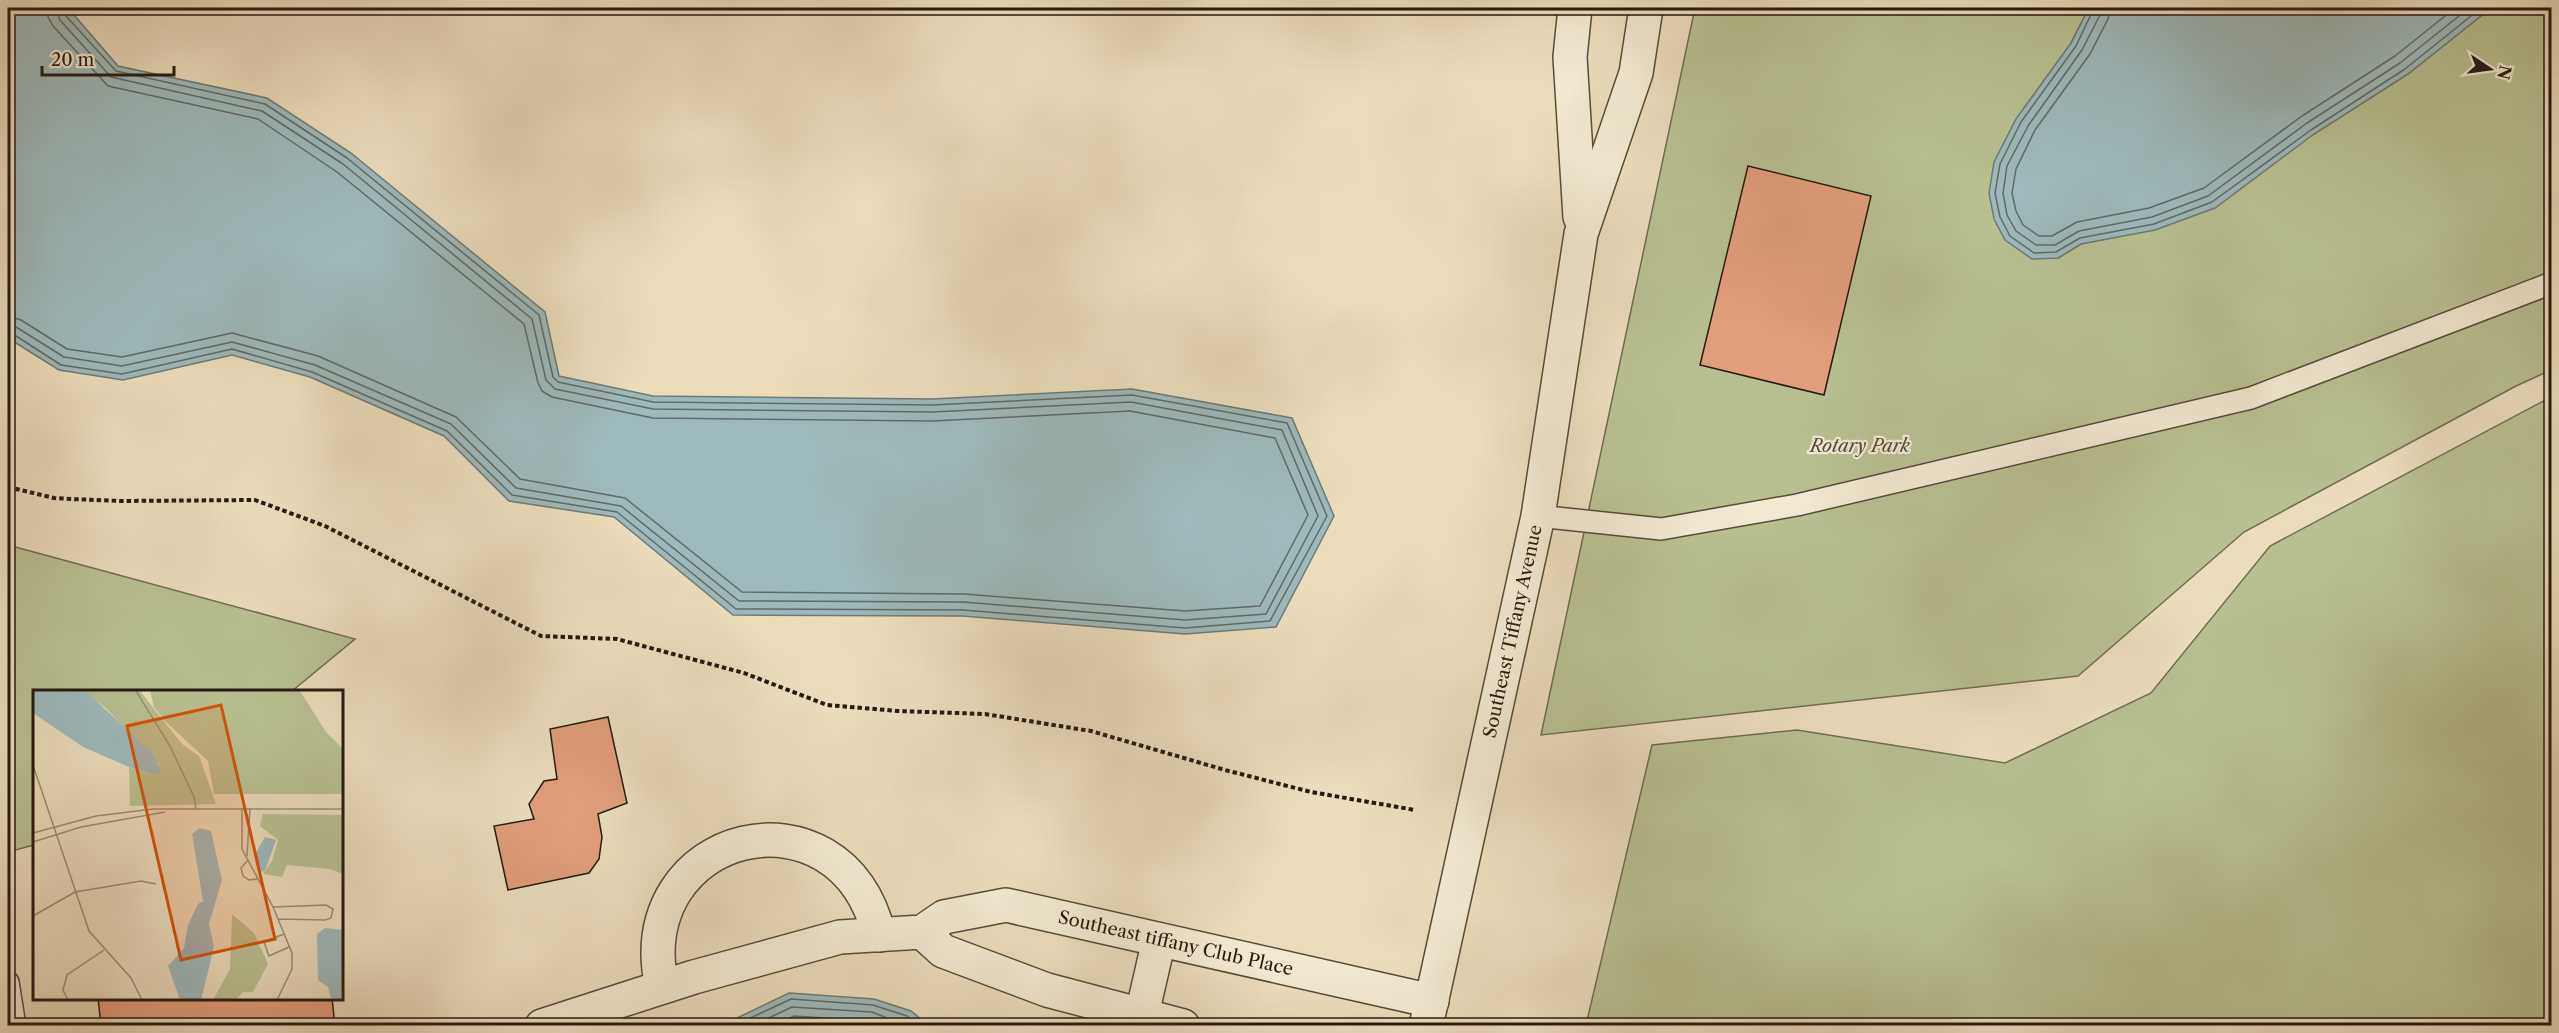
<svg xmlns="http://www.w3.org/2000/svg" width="2559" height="1033" font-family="'Libre Caslon Text',serif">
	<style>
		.green { fill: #b8c090; stroke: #6e6e50; stroke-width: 1.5 }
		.water { fill: #9eb9bc; stroke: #6d7a77; stroke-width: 1.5 }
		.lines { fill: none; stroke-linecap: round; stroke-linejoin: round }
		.shore { stroke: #616a66; stroke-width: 1.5 }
		.building { fill: #e19e7a; stroke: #241b10; stroke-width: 1.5 }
		.service-casing { stroke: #564c3b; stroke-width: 24 }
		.minor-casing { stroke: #564c3b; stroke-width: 36 }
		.tertiary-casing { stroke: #564c3b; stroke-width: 36 }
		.path { stroke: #241b10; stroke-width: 4; stroke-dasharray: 4.5 3; stroke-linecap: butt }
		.service { stroke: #f2e9d3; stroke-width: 21 }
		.minor { stroke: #f2e9d3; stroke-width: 33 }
		.tertiary { stroke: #f2e9d3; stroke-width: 33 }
		.labels { text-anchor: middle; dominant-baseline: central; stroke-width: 4.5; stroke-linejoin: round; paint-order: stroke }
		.park-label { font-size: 18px; font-style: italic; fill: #504d36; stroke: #f2e9d3 }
		.street-label { font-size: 18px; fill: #241b10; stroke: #f2e9d3 }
		.inset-road { fill: none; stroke: #9b8f77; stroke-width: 1.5 }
		.view { fill: #d4530c; fill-opacity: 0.15; stroke: #d4530c; stroke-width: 3 }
		.inset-edge { fill: none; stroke: #241b10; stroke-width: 3 }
	</style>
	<rect width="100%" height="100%" fill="#ebddbc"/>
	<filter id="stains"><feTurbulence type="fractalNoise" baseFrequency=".00333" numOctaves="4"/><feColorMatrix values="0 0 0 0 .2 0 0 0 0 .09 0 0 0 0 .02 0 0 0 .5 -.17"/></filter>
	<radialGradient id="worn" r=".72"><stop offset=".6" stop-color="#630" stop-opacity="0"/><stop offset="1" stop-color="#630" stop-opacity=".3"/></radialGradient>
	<path class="green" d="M1695,8H2089L2071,43L2058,258L2081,244L2104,239L2314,134L2408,74L2491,8H2551V370L2516,386L2244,532L2078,676L1541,735Z
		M2551,397V1025H1586L1652,745L1797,730L2005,763L2151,693L2270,546Z
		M8,545L355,639L292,691H34V845L8,852Z"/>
	<path class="water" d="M8,8H68L118,66L267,98L351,153L545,312L559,376L653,396L932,399L1132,389L1292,418L1334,516L1276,627L1185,634L963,616L733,615L614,517L509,501L444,436L310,377L232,355L123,380L59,370L8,338Z
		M2089,8H2491L2408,74L2314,134L2215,208L2155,230L2081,244L2058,258L2032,259L2005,240L1994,219L1989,193L1994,162L2016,119L2071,43Z
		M789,993L874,999L911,1011L928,1025H733L735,1019Z"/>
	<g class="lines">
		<path class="shore" d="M2094,8L2076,46L2021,122L2000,164L1995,193L2000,217L2010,236L2034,253L2056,252L2080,238L2154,224L2212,202L2311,130L2405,69L2481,8
			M2101,8L2100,15L2082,50L2028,126L2007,166L2003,193L2007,215L2016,231L2036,245H2055L2079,231L2152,217L2208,196L2307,123L2400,63L2469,8
			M2110,8L2108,19L2090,54L2035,130L2016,169L2012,193L2016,211L2023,225L2039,236H2052L2077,222L2149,208L2204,188L2302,116L2395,56L2455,8
			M8,316L21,320L67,349L122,357L232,333L318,356L456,417L520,479L625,498L742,592L964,594L1185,611L1260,606L1308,515L1275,438L1130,411L932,421L653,418L552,397L542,391L538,383L524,324L337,172L258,119L108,86L53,26L48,17L47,8
			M8,326L16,327L64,357L122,366L232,342L315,365L451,424L516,488L621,506L739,601L963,602L1185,620L1266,614L1318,516L1282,430L1131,402L932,412L653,409L555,389L546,380L532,319L343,164L262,111L111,77L60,20L56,8
			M8,333L13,334L61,365L122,374L232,349L312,372L447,431L512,495L617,512L736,609L963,610L1185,628L1270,621L1327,516L1287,423L1132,395L932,405L653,402L558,382L553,377L539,315L347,158L265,104L116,71L66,16L63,8
			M740,1026L742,1022L791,999L873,1005L907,1016L919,1026
			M752,1026L792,1007L872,1012L907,1026
			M773,1026L794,1016L870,1021L883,1026"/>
	</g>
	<path class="building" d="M1748,166L1871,196L1824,395L1700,365Z
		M608,717L627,803L598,814L602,837L599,859L589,873L508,890L494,826L534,819L529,804L544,781L557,779L550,729Z
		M98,998H332L335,1026H101Z"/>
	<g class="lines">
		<defs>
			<path id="service" d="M1538,516L1661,529L1797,505L2251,398L2552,283
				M8,982L15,1026"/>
			<g id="minor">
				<path d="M922,932L943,951L1047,990L1183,1026"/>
				<path d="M662,987C627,830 841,778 879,935"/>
				<path d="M1142,1014L1159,940"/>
				<path id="s1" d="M542,1026L694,977L840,937L922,932L944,917L1006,905L1432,1001"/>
			</g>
			<g id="tertiary">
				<path d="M1575,8L1570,57L1580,217"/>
				<path id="s2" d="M1426,1026L1538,516L1581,234L1636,73L1646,8"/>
			</g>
		</defs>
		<use href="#service" class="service-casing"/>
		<use href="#minor" class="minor-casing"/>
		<use href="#tertiary" class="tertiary-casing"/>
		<path class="path" d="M8,487L54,498L71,499L121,501L255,500L325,526L541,636L617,639L744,673L827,705L898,711L985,714L1091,731L1225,770L1311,792L1415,810"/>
		<use href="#service" class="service"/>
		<use href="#minor" class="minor"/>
		<use href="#tertiary" class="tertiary"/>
	</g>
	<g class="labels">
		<g class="park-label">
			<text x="1860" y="446">Rotary Park</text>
		</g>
		<g class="street-label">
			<text stroke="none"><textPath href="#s2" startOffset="404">Southeast Tiffany Avenue</textPath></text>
			<text stroke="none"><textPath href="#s1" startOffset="657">Southeast tiffany Club Place</textPath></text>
		</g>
	</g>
	<g transform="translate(33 690)">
		<rect width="310" height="310" fill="#ebddbc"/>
		<path d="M50,1H107L149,54L166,66L183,114L97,116L96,77L116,84L126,75L73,18ZM117,1H267L293,42L310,59V104H181L175,71L132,31L121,17ZM230,124L310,125V184L297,179L254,175L249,187L230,184L239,171L245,150L227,136ZM199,224L221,243L235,274L220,302H210L203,310H180L197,279Z" fill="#b8c090"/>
		<path d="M0,1H50L56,4L120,64L128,82L121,85L96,77L50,57L0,23ZM167,138L178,141L189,190L176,234L181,257L168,310H147L135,276L151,258L155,235L165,214L170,211L159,144ZM232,147L243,150L232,181L226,182L221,166ZM292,238L310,240L308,309L298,308L295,297L285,290L284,244Z" fill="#9eb9bc"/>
		<path class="inset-road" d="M103,1L137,56L161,107L163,119M0,75L56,241L98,288L109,310M209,118V159L240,217L259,263V279L244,310M0,143L63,126L120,119H311M0,152L48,137L132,122M214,166L217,118M215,170L208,178L210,186L216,190L224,189M240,217L293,215L300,219L298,228L292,230L245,229M0,226L42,202L108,191L123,194M251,244L231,252L236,266L256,257M35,310L30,300L34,285L71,260"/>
		<path class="view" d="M188,15L242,249L148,270L94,36Z"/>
		<rect width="310" height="310" class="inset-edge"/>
	</g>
	<rect width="2559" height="1033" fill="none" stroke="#ebddbc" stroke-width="30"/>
	<rect x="9" y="9" width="2541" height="1015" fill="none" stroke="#241b10" stroke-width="3"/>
	<rect x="15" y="15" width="2529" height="1003" fill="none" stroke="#241b10" stroke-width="1.5"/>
	<g transform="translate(2490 69) rotate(103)" stroke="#f2e9d3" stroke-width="4.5" paint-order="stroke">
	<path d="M0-4.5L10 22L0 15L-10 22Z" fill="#241b10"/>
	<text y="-9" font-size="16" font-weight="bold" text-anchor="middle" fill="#241b10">N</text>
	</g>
	<path d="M42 66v9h132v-9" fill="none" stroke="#241b10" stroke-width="3"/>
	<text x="51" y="66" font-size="18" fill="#241b10" stroke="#f2e9d3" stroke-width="4.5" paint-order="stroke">20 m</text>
	<rect width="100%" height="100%" filter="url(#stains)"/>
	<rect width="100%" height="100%" fill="url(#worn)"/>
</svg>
